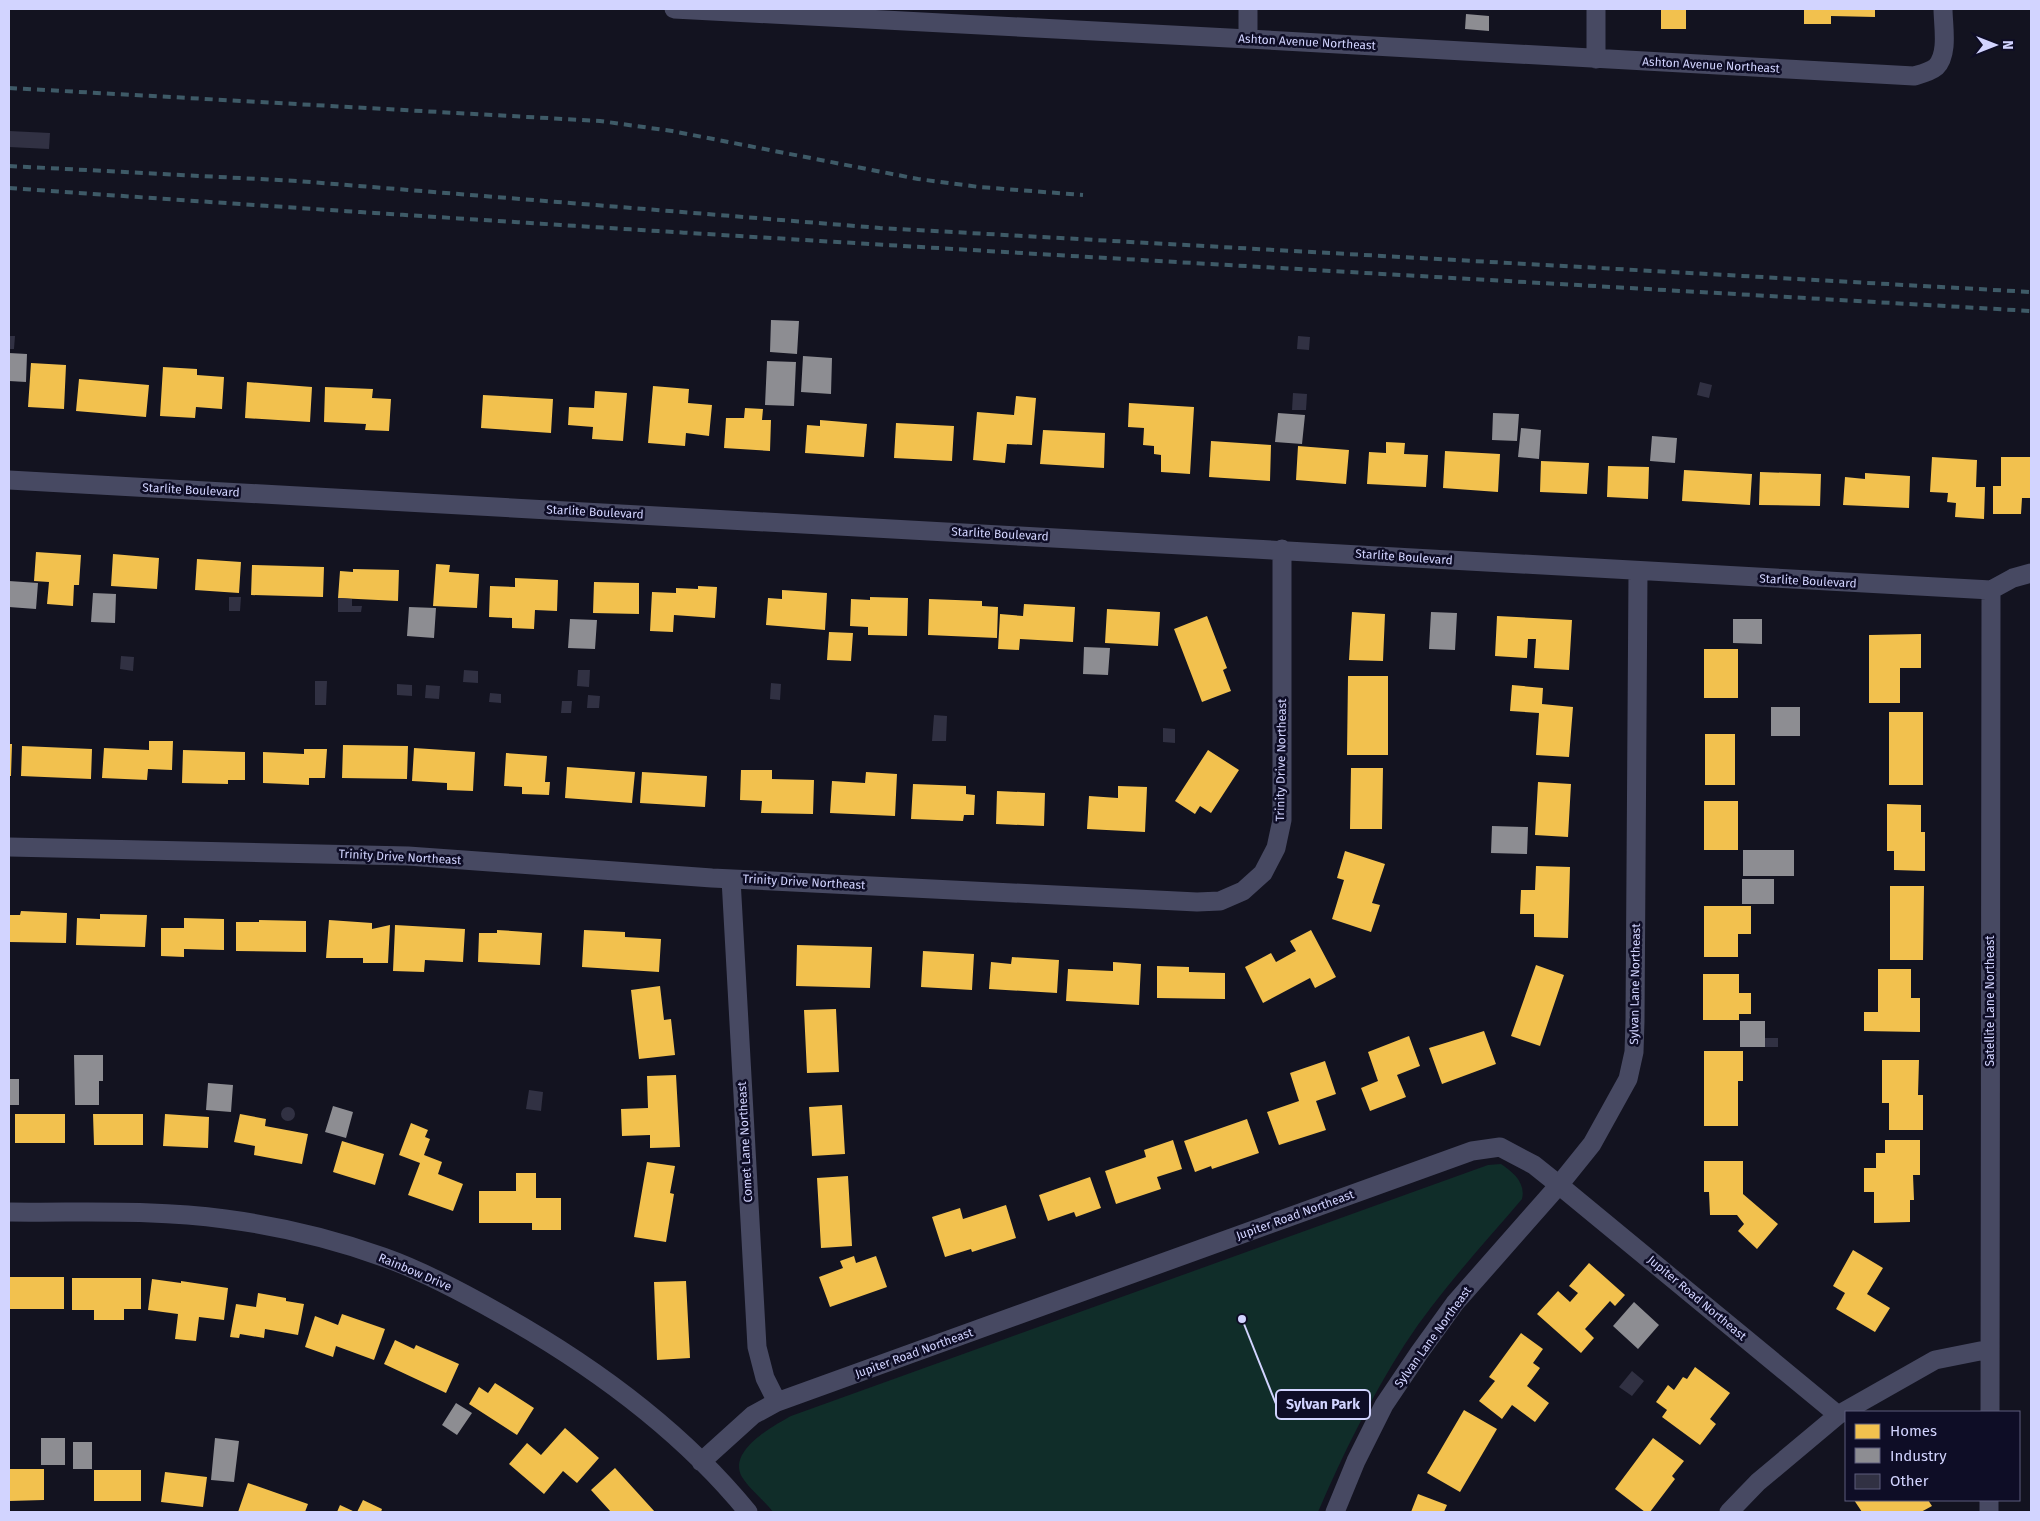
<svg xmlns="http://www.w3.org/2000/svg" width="2040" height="1521" font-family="'Fira Sans',sans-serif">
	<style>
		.green { fill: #102d29 }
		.homes { fill: #f2c14e }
		.industry { fill: #8d8d92 }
		.building { fill: #313143 }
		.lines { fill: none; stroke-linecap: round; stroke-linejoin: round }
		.street { stroke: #474962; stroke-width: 19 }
		.rail { stroke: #3e5a67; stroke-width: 4; stroke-dasharray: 8 6; stroke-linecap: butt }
		.labels { text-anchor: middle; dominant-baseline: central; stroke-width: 5; stroke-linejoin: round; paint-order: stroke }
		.street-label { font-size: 12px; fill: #d2d4ff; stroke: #0e0d26 }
		.leader { fill: none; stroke: #d2d4ff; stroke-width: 2 }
		.callout-dot { fill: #d2d4ff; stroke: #0e0d26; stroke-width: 2 }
		.callout { fill: #0e0d26; stroke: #d2d4ff; stroke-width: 2 }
		.callout-label { font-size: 14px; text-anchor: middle; font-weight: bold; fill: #d2d4ff }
	</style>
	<rect width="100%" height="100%" fill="#131320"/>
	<path class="green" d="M1501,1164C1513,1172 1526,1183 1522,1199C1482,1246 1439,1292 1405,1344C1371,1397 1343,1454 1318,1512H773C764,1500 750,1490 742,1477C727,1451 773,1426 791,1416L1488,1165Z"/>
	<path class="homes" d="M1661,9H1686V29H1661Z
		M1804,9H1875V17L1831,16V24H1804Z
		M31,363L66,365L64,409L28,407Z
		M163,367L197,369V375L224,377L222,409L196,407L195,418L160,416Z
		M79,379L149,385L146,417L76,411Z
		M247,382L312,387L310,422L245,418Z
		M653,386L689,389L688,403L712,405L709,436L686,433L685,446L648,443Z
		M325,387L373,389L372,398L391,399L389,431L365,430L366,424L324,422Z
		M595,391L627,393L623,441L592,439L593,427L568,425L569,407L594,408Z
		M483,395L553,399L551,433L481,428Z
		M1016,396L1036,398L1032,445L1007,444L1005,463L973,460L977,412L1014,415Z
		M1129,403L1194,407L1190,474L1161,472V455L1154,454V446L1143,445L1144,428L1128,427Z
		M745,408L763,409L762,420H771L770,451L724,448L726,418H744Z
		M820,420L867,424L864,457L805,453L807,425L820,426Z
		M896,423L954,426L952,461L894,458Z
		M1043,430L1105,433L1104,468L1040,464Z
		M1211,441L1271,445L1270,481L1209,477Z
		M1386,442L1405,443L1404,454L1428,455L1426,487L1367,484L1369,452L1386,453Z
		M1298,446L1349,450L1346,484L1296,480Z
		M1445,451L1500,454L1498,492L1443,488Z
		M1932,457L1977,460L1976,487H1985L1984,519L1955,517L1956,503L1947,502L1948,493L1930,492Z
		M2001,457H2031V498H2022L2021,514H1993V486H2001Z
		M1541,461L1589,463L1587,494L1540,492Z
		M1608,466L1649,467L1648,499L1607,497Z
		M1684,470L1752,474L1750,505L1682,501Z
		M1760,472L1821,474L1820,506L1759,505Z
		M1865,473L1910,476L1909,508L1843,505L1845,477L1865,479Z
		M36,552L81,555L79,585H74L73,606L47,604L49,582L34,581Z
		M113,554L159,558L157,589L111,586Z
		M197,559L241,562L239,593L195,590Z
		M436,564L450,565L449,572L479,574L477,608L433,606Z
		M252,565L324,567L323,597L251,595Z
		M353,569L399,570L398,601L338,598L340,571L353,572Z
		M515,578L558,580L557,611L535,610L534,629L512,628V618L489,617L490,586L515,587Z
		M594,582L639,583V614L593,613Z
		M698,586L717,587L715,618L674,615L673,632L650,631L652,592L676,593V588L698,589Z
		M782,590L827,593L825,630L766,625L768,598L782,599Z
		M870,597L908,598L907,636L868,635V627L850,626L851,599L870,600Z
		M929,599L982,601V606L998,607L997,638L928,635Z
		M1024,604L1075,607L1073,642L1020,639L1019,650L998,649L1000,614L1023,616Z
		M1107,609L1160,612L1158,646L1105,643Z
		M1352,612L1385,614L1383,661L1349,660Z
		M1207,616L1227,668L1223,670L1231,691L1202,702L1174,629Z
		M1497,616L1572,620L1569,670L1534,668L1536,639H1528L1527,658L1495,656Z
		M829,632L853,633L851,661L827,660Z
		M1921,634V668H1900V703H1869V635Z
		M1704,649H1738V698H1704Z
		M1348,676H1388V755H1347Z
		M1512,685L1543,688L1542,704L1573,707L1569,757L1536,755L1539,713L1510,711Z
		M1889,712H1923V785H1889Z
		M1705,734H1735V785H1705Z
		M149,741H173L172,770L148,769L147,780L102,778L104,748L149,750Z
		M9,744H12L11,776H9Z
		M343,745L408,746L407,779L342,778Z
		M22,746L92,749L91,779L21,776Z
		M414,748L475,752L473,791L447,790V783L412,781Z
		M304,749H327L325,778H309V785L263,783V752L304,754Z
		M183,750L245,752V780H228V784L182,783Z
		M1208,750L1239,770L1211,813L1200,806L1195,814L1175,801Z
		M506,753L547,756L545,782H550L549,795L522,794V787L504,786Z
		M567,767L635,772L632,803L565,798Z
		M1351,768H1383L1382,829H1350Z
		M741,770H772V779L814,780L813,814L761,813L762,801L740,800Z
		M642,772L707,776L705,807L640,803Z
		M866,772L897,774L895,816L830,813L832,781L865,783Z
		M1538,782L1571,784L1568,837L1535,835Z
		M913,784L966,786V794L975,795L974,815H964L963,821L911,819Z
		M1118,786L1147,787L1145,832L1087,829L1089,796L1118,798Z
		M997,791L1045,793L1044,826L996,824Z
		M1704,801H1738V850H1704Z
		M1887,804L1921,805V832H1925V871L1894,870V851H1887Z
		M1345,851L1385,864L1372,903L1380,905L1371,932L1332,919L1344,880L1337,878Z
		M1536,866L1570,867L1568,938L1534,937V914H1520L1521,890H1535Z
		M1890,886H1924L1923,960H1890Z
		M1704,906H1751V934H1738V957H1704Z
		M21,911L67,913L66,943L9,942V915H20Z
		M100,914L147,915L145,947L76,945L77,918L100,919Z
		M184,918L224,919V950L184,949V957L161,956V928H184Z
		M259,920L306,921V952L236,951V922H259Z
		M329,920L372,923V929L390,925L388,963H363V958H326Z
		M395,925L465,929L463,962L425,960L424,972L393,971Z
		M497,930L542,933L540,965L478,962L479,933H497Z
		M584,930L625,932V937L661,939L659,972L582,967Z
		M1311,930L1336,977L1315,988L1310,978L1263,1003L1245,967L1271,953L1276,962L1296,951L1290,941Z
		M797,945L872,947L870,988L796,986Z
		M923,951L974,954L972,990L921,987Z
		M1012,957L1059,960L1057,993L989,989L991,962L1011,964Z
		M1113,962L1141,964L1139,1005L1066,1001L1068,969L1113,971Z
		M1536,965L1564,975L1540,1046L1511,1036Z
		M1157,966L1189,967V972L1225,973V999L1157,998Z
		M1878,969H1911V998H1920V1032L1864,1031V1012H1878Z
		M1703,974H1739V993H1751V1014H1739V1020H1703Z
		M660,986L664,1020L671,1019L675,1055L639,1059L631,990Z
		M836,1009L839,1072L807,1073L804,1010Z
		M1484,1031L1496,1064L1442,1084L1429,1048Z
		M1409,1036L1420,1066L1397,1075L1406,1097L1370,1111L1361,1088L1378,1081L1368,1052Z
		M1704,1051H1743V1081H1738V1126H1704Z
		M1882,1060H1919L1918,1095H1923V1130H1889V1103H1882Z
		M1325,1061L1336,1094L1316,1101L1326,1130L1279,1145L1267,1112L1299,1101L1290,1073Z
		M676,1075L680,1147L650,1148V1135L622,1136L621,1109L648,1108L647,1076Z
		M842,1105L845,1154L812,1156L809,1107Z
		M15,1114H65V1143H15Z
		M93,1114H143V1145H94Z
		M165,1114L209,1117L208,1148L163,1146Z
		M240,1114L266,1119L265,1126L308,1134L302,1164L254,1155L255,1146L234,1142Z
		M1247,1119L1259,1153L1212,1169L1211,1166L1195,1172L1184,1141Z
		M411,1123L428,1130L425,1137L430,1139L424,1155L442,1162L438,1174L463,1184L453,1211L408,1195L420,1163L399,1155Z
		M1173,1140L1182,1169L1157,1177L1161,1189L1116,1204L1105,1171L1146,1157L1144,1150Z
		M1885,1140H1920V1175H1913L1914,1200H1910V1222L1874,1223V1192H1864V1168H1876V1153H1885Z
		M342,1141L384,1154L375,1185L333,1172Z
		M1704,1161H1743V1194L1778,1224L1757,1249L1738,1231L1744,1224L1737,1215H1710L1709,1192H1704Z
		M647,1162L675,1166L670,1193L674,1194L666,1242L634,1237Z
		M516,1173H536V1198H561V1230H532V1223H479V1191H516Z
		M848,1176L852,1246L821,1248L817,1178Z
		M1090,1177L1101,1208L1076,1217L1074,1212L1048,1221L1039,1195Z
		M1006,1205L1016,1238L972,1252L971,1249L945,1257L932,1217L960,1208L963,1219Z
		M1853,1250L1883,1268L1867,1294L1890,1308L1875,1332L1836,1309L1845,1293L1833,1286Z
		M854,1256L856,1263L876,1256L887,1287L830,1307L819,1277L843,1268L840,1261Z
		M1589,1263L1625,1295L1615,1306L1610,1301L1585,1329L1594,1338L1581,1353L1537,1314L1558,1291L1570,1302L1578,1293L1569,1286Z
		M9,1277H64V1309H9Z
		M72,1278H141V1309H124V1320H94V1310H72Z
		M152,1279L181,1283V1281L228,1288L224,1320L199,1317L196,1341L175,1339L178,1314L148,1310Z
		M686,1281L690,1358L657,1360L654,1282Z
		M258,1293L286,1298V1301L304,1304L298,1335L265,1329L264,1338L240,1334L239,1338L230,1337L236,1304L256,1307Z
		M342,1314L385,1329L374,1360L336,1346L333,1357L305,1347L315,1316L338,1325Z
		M1521,1333L1543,1349L1533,1363L1540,1368L1527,1386L1549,1403L1535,1422L1512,1405L1502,1419L1479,1401L1495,1381L1489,1377Z
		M395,1340L414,1349L416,1345L459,1364L446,1393L384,1364Z
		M1695,1367L1730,1393L1710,1419L1716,1424L1700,1445L1662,1417L1667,1410L1656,1402L1668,1385L1674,1390L1683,1377L1687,1379Z
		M495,1383L534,1408L517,1435L469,1404L479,1387L488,1393Z
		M1464,1410L1497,1429L1460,1492L1427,1473Z
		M565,1428L599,1458L577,1483L563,1471L544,1494L509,1464L527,1443L541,1455Z
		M1653,1438L1684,1461L1672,1476L1675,1479L1650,1512H1645L1615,1489Z
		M615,1468L655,1512H611L591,1490Z
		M9,1469H44V1500L9,1501Z
		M94,1470H141V1501H94Z
		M165,1472L207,1477L203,1507L161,1502Z
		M248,1483L308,1504L305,1512H238Z
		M1418,1494L1447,1505L1444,1512H1411Z
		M363,1500L382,1509L381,1512H357Z
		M1854,1500H1928L1932,1506L1921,1512H1862Z
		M340,1505L355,1512H337Z"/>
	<path class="industry" d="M1466,14L1489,16V31L1465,29Z
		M771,320L799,321L797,354L770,352Z
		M9,353L27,354L26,382L9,381Z
		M803,356L832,358L831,394L801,392Z
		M767,361L796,362L794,406L765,405Z
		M1278,413L1305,415L1302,444L1275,442Z
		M1493,413L1519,414L1517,441L1492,440Z
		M1521,428L1541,430L1539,459L1518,457Z
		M1652,436L1677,438L1675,463L1650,461Z
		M9,581L38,583L36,609L9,607Z
		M93,593L116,594L115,623L91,622Z
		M409,607L436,608L434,638L407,636Z
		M1431,612L1457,613L1455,650L1429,649Z
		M570,619L597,620L595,649L568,648Z
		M1733,619H1762V644L1733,643Z
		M1084,647L1110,648L1108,675L1083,674Z
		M1771,707H1800V736H1771Z
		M1492,826L1528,827L1527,854L1491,853Z
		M1743,850H1794V876H1743Z
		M1742,879H1774V904H1742Z
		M1740,1021H1765V1047H1740Z
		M74,1055H103V1081H99V1105H75Z
		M9,1079H19V1105H9Z
		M208,1083L233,1085L231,1112L206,1110Z
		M333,1106L353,1112L346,1138L325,1132Z
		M1634,1302L1659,1325L1638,1349L1613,1326Z
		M456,1403L472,1413L457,1435L442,1425Z
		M41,1438H65V1465H41Z
		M215,1438L239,1441L234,1482L211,1480Z
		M73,1442H92V1469H73Z"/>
	<path class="building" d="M9,131L50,133L49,149L9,147Z
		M9,336H15L14,349H9Z
		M1298,336L1310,337L1309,350L1297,349Z
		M1700,382L1712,385L1709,398L1697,395Z
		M1293,393L1307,394L1306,410H1292Z
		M229,597H241L240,611H229Z
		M338,598L352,599V606H362L361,612H338Z
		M121,656L134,657L133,671L120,669Z
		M464,670L478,671V683L463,682Z
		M578,670H590L589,687L577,686Z
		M315,681H327L326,705H315Z
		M771,683L781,684L780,700L770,699Z
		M397,684L412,685V696L397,695Z
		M426,685L440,686L439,699L425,698Z
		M490,693L501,694V703L489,702Z
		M588,695L600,696L599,708H587Z
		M562,701H572L571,713H561Z
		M934,715L947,716L946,741H932Z
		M1163,728L1175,729V743L1163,742Z
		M1765,1038H1778V1047H1765Z
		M529,1090L543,1092L541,1111L526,1109Z
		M281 1114a7 7 0 1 1 14 0a7 7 0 1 1-14 0Z
		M1632,1371L1644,1381L1632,1396L1619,1387Z"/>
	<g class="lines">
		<path class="street" d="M674,9L1248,39L1914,76C1921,74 1930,72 1936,67C1949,54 1943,25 1943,9
			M1248,39V9
			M1596,59V9
			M9,480L1991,590
			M1991,590L2013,578L2031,573
			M9,847L408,856L712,878L1197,902L1220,901L1243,891L1263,873L1276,848L1282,820V549
			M731,879L757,1347L765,1378L777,1402
			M9,1212C80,1213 154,1209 225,1219C278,1226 333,1239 383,1257C423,1271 462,1292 499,1313C592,1365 681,1430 748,1512
			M1990,1412L1991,590
			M701,1462L753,1415L777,1402L1472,1151L1500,1147L1534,1165L1559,1185L1838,1415
			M1335,1512L1356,1461L1384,1405L1419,1353L1455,1303L1559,1185L1592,1144L1628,1079L1634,1052L1635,1021L1638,572
			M1729,1512L1758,1482L1838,1415L1935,1360L1990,1349
			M1989,1512V1500"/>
		<path class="rail" d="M9,88L600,121L672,131L918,179L979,187L1083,195
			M9,166L297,181L880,228L2031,292
			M9,188C682,236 1357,272 2031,311"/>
	</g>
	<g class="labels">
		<g class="street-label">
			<text transform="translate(1307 42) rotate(3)">Ashton Avenue Northeast</text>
			<text transform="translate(1711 65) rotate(3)">Ashton Avenue Northeast</text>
			<text transform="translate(191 490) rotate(3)">Starlite Boulevard</text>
			<text transform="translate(595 512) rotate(3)">Starlite Boulevard</text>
			<text transform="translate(1000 534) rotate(3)">Starlite Boulevard</text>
			<text transform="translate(1404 557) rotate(4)">Starlite Boulevard</text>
			<text transform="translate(1808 581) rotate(3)">Starlite Boulevard</text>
			<text transform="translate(1281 760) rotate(-89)">Trinity Drive Northeast</text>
			<text transform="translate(400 857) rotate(3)">Trinity Drive Northeast</text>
			<text transform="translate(804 882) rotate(3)">Trinity Drive Northeast</text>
			<text transform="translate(1635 984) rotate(-89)">Sylvan Lane Northeast</text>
			<text transform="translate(1990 1001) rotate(-90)">Satellite Lane Northeast</text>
			<text transform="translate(745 1142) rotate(-93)">Comet Lane Northeast</text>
			<text transform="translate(1295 1215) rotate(-20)">Jupiter Road Northeast</text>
			<text transform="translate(415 1272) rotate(23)">Rainbow Drive</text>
			<text transform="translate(1697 1298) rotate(40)">Jupiter Road Northeast</text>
			<text transform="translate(1433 1337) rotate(-54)">Sylvan Lane Northeast</text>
			<text transform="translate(914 1353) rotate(-20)">Jupiter Road Northeast</text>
		</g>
	</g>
	<path class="leader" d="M1242 1319L1276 1404"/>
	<circle class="callout-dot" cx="1242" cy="1319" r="5"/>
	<rect class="callout" x="1276" y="1390" width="94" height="29" rx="5"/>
	<g class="callout-label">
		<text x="1323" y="1409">Sylvan Park</text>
	</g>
	<rect width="2040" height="1521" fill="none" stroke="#d2d4ff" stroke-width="20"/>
	<rect x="1845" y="1411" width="175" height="90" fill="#0e0d26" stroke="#5c5d7d"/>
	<rect x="1855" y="1424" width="25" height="15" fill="#f2c14e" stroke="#5c5d7d"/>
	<text x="1890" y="1436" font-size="15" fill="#d2d4ff">Homes</text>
	<rect x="1855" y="1448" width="25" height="15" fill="#8d8d92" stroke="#5c5d7d"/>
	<text x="1890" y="1461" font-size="15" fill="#d2d4ff">Industry</text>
	<rect x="1855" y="1474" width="25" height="15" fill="#313143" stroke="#5c5d7d"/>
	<text x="1890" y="1486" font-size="15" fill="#d2d4ff">Other</text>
	<g transform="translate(1995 45) rotate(90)" stroke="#0e0d26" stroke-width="4" paint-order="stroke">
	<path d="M0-4L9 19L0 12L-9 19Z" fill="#d2d4ff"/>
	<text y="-8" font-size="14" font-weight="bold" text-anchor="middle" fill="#d2d4ff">N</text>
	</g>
</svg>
